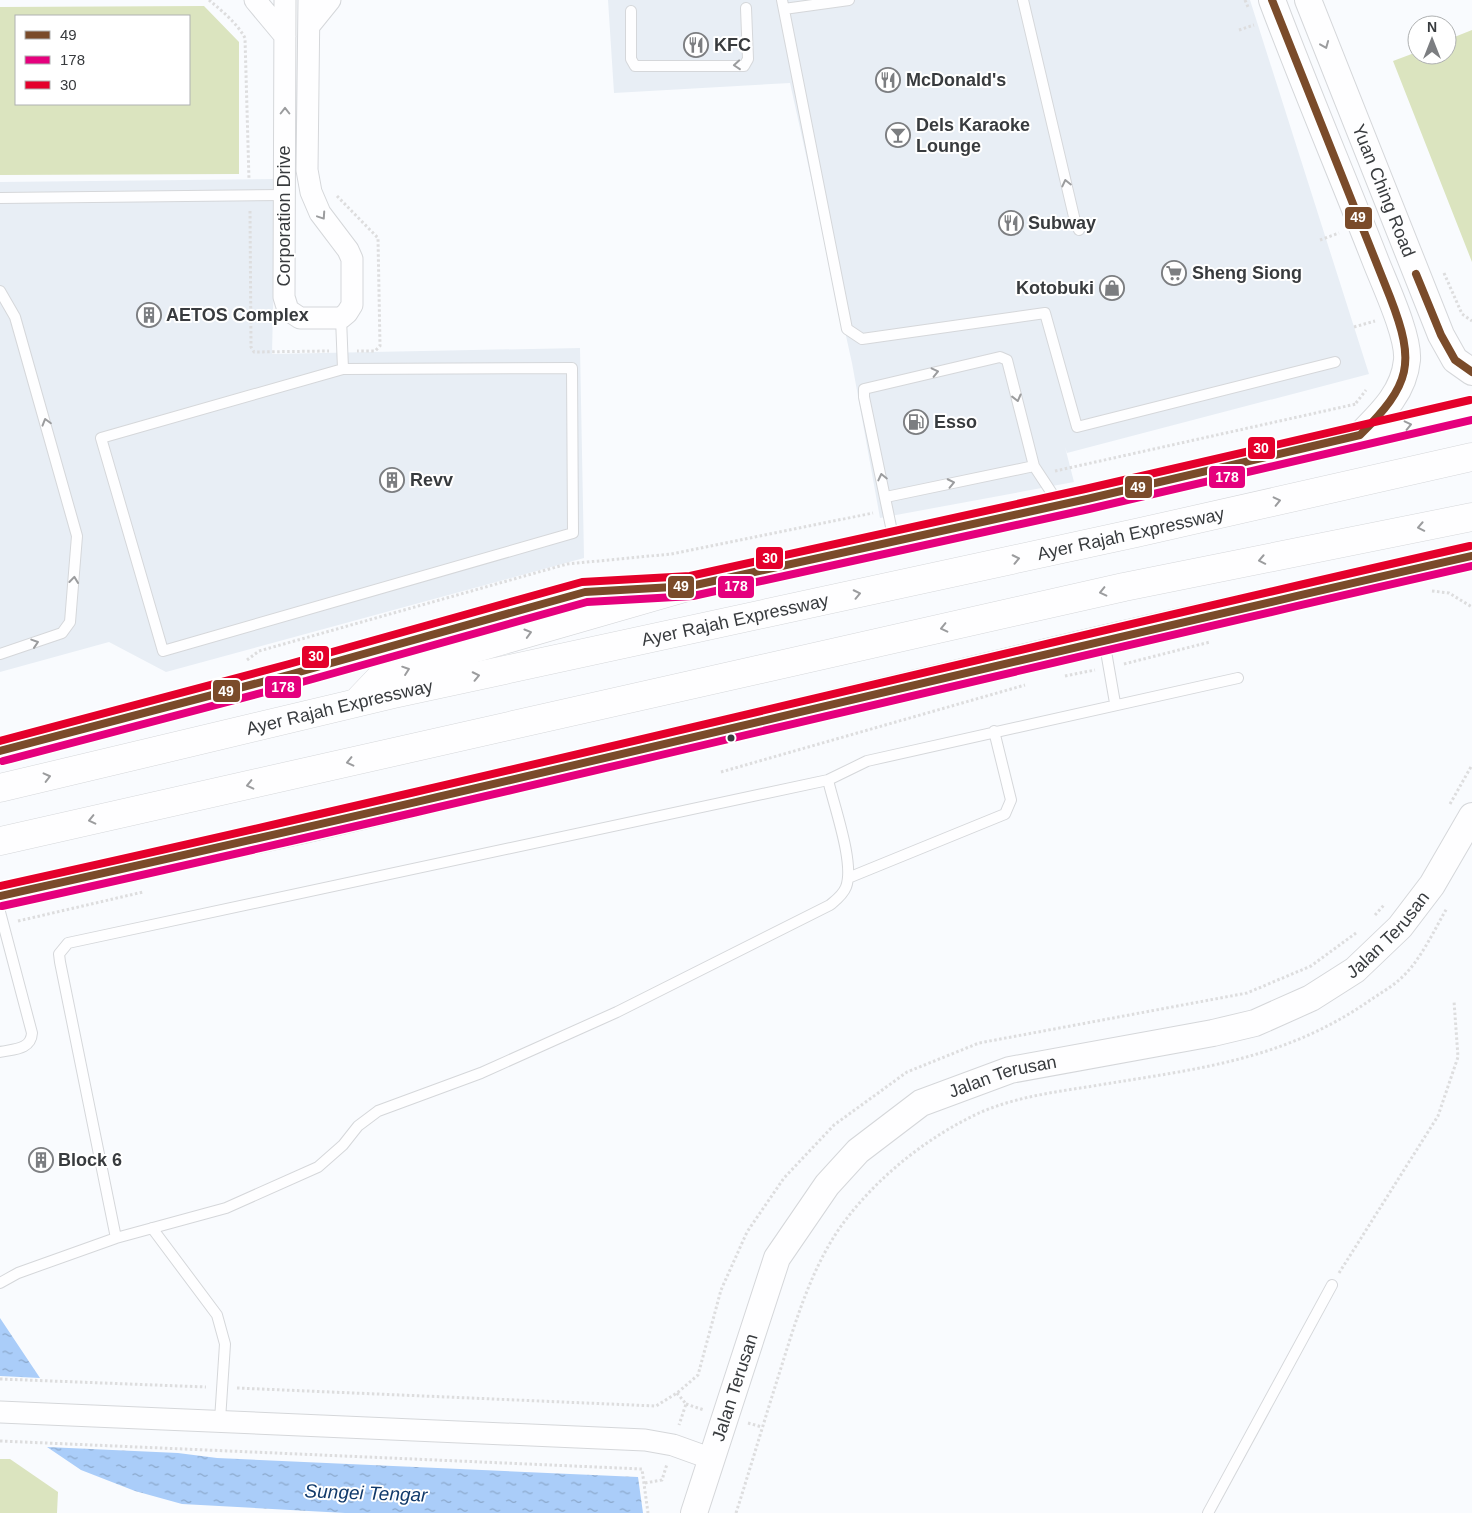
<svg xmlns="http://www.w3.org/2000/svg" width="1472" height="1513" font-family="Arial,sans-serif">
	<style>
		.built { fill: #e8eef5 }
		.green { fill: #dbe4bf; fill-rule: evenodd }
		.water { fill: url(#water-ripples) }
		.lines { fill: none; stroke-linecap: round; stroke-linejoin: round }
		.service-casing { stroke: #d5d7da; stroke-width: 12 }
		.minor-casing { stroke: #d5d7da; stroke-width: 23 }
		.tertiary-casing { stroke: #d5d7da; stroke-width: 28 }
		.primary-casing { stroke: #d5d7da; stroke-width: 29 }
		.motorway-casing { stroke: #d5d7da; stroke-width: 29 }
		.path { stroke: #ddddde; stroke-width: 3; stroke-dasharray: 2.5 2.5; stroke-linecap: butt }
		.service { stroke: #fefeff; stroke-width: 10 }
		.minor { stroke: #fefeff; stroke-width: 21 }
		.tertiary { stroke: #fefeff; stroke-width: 26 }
		.primary { stroke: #fefeff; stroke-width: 28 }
		.motorway { stroke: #fefeff; stroke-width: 28 }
		.bus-1-casing { stroke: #fff; stroke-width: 11 }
		.bus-2-casing { stroke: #fff; stroke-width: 11 }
		.bus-3-casing { stroke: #fff; stroke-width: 11 }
		.bus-1 { stroke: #7a4b2a; stroke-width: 8 }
		.bus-2 { stroke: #e5007d; stroke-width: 8 }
		.bus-3 { stroke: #e4002b; stroke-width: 8 }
		.oneway { stroke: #9b9c9e }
		.bus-dot { fill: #383b3e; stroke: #fff; stroke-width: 2 }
		.labels { text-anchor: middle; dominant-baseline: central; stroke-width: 4; stroke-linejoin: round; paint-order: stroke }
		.poi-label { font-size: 18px; font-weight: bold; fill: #383b3e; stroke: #fff; text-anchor: start }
		.street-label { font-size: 18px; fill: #383b3e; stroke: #fff }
		.water-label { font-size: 19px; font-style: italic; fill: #113a6b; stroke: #fff }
		.line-badge { stroke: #fff; stroke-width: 2 }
		.badge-label { font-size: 14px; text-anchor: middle; font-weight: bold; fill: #fff }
	</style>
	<defs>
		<pattern id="water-ripples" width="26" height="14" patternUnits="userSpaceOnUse" patternTransform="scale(1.25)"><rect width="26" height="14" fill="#aacdf9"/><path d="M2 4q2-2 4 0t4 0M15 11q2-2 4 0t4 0" fill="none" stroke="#8ba8cb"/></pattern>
	</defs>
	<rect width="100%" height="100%" fill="#f9fbfe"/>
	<path class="built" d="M608,0H1250L1369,374L1067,453L1065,447L1074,482L880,518L852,363L790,83L614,93Z
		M276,179L272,354L580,348L584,558L166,672L109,642L0,672V182Z"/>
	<path class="green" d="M204,6L239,42V174L0,175V7ZM16,16H189V104H16Z
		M1472,30V262L1393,61L1417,52V55H1447V40Z
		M0,1459H10L58,1492L57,1513H0Z"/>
	<path class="water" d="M0,1318L40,1378L0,1376Z
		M47,1447L178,1453L217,1458L638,1477L643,1513H345L182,1504L135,1491L81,1470Z"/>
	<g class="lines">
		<defs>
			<path id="service" d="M782,0L847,329L862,339L1045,313L1077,427L1335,362
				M1023,0L1075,221L1079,230
				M784,9L849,0
				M631,11V59L635,66H744L748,59L746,8
				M0,198L285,195
				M0,291L15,317L77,536L70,622L62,633L0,654
				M341,318L343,369L572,368L573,533L163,651L101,438L343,369
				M886,497L1034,466
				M894,541L864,397V389L1000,357L1007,360L1034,466L1059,504
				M1104,640L1115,703
				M848,878L1005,814L1011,800L994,731
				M0,912L32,1033C31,1050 13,1049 0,1052
				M152,1228L217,1315L225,1344L220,1420
				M116,1238L60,962L59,954L68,943L828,780L867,761L1238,678
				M0,1283L18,1273L116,1238L226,1208L318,1167L343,1145L358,1126L378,1111L481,1073L617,1012L830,905C836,900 843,895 846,887C855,864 834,806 828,780
				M1208,1513L1332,1285"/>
			<path id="minor" d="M255,0L285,36
				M285,0L284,297L288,310L300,318H341L347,313L352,305V259L348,250L320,213L311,192L307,170L309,0
				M309,26L330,0
				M0,1412L645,1440L673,1445L712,1459"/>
			<g id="tertiary">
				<path d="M1272,0C1305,88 1342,175 1376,262C1385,285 1409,336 1407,360C1404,392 1382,413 1360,435"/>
				<path id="s1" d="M1308,0L1441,335L1455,360L1472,372"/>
				<path id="s2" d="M694,1513L777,1258L827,1185L858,1151L921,1103L1010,1070L1213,1033L1255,1023L1311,998L1355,970L1400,927L1432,885L1472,816"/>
			</g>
			<path id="primary" d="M0,751L292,674L585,592L691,586L1087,499L1472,410
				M0,896L305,829L1104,639L1472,556"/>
			<g id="motorway">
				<path d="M359,700L380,678L431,661L691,586"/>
				<path id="s3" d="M0,788L394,694L1136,533L1472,457"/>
				<path d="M0,841L1124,587L1472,517"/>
			</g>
		</defs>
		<use href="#service" class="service-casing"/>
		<use href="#minor" class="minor-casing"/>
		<use href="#tertiary" class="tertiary-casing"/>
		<use href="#primary" class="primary-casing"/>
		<use href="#motorway" class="motorway-casing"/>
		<path class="path" d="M209,0C222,11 237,23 245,38L249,180
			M1245,0L1248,7
			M1239,30L1254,25
			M337,196L378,238L380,346L375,351H357
			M250,211L251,347L254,352L329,351
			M1320,240L1339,233
			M1444,273L1462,314L1472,321
			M1354,327L1375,321
			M1356,403L1366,390
			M1055,471L1356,404
			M1432,591L1449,593L1472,607
			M247,660L259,651L567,564L671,554L873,513
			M1124,664L1210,642
			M1065,676L1095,670
			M721,772L1025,685
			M1450,804L1472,765
			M1375,915L1384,905
			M18,921L143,892
			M1339,1273L1438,1116L1458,1057L1454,1001
			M0,1379L206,1387
			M237,1388L656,1406L677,1393L698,1375L721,1290L747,1232L784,1178L834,1125L907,1072L979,1043L1247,993L1311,966L1356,933
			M677,1393L686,1404L679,1425
			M686,1404L704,1410
			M748,1423L762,1427
			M0,1441L642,1469L648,1513
			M645,1483L662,1480L667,1464
			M736,1513C751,1466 765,1418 780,1371C797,1317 814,1258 851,1213C885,1171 930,1136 979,1113C1015,1097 1055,1092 1093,1086C1195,1069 1282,1061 1369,1001C1379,994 1390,988 1399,980C1420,962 1433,932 1447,908"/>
		<use href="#service" class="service"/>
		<use href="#minor" class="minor"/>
		<use href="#tertiary" class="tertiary"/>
		<use href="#primary" class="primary"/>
		<use href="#motorway" class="motorway"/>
		<defs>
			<path id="bus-1" d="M1416,274L1441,335L1455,360L1472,372
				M0,751L292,674L585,592L691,586L1087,499L1360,435C1411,384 1416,364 1390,297L1272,0
				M0,896C492,788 981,667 1472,556"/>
			<path id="bus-2" d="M3,761L295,684L587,602L693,596L1089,509L1472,420
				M2,906C493,798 981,677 1472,566"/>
			<path id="bus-3" d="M0,741L289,664L582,582L690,576L1085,489L1470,400
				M0,886C491,778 979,657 1470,546"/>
		</defs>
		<use href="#bus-1" class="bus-1-casing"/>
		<use href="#bus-2" class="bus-2-casing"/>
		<use href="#bus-3" class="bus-3-casing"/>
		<use href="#bus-1" class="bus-1"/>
		<use href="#bus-2" class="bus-2"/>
		<use href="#bus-3" class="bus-3"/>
	</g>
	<defs><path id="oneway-chevron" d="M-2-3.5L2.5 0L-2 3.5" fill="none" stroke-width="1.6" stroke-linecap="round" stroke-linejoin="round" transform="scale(1.25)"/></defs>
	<g class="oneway">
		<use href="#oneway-chevron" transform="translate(1325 45) rotate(68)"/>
		<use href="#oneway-chevron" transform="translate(737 65) rotate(175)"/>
		<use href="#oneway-chevron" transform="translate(285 111) rotate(-90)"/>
		<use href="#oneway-chevron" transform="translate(1066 183) rotate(-103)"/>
		<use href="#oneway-chevron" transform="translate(322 216) rotate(56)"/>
		<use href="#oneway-chevron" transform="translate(935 372) rotate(-13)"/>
		<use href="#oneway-chevron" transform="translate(1017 398) rotate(76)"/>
		<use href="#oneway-chevron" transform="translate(46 422) rotate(-106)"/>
		<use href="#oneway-chevron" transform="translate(1408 425) rotate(-13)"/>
		<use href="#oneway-chevron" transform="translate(882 477) rotate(-103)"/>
		<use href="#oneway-chevron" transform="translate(951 483) rotate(-12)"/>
		<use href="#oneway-chevron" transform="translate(1277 501) rotate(-13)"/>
		<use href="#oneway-chevron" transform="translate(1421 527) rotate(169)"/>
		<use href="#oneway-chevron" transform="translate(1016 559) rotate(-12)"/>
		<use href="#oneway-chevron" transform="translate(1262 560) rotate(169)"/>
		<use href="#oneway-chevron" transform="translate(74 580) rotate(-84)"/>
		<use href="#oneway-chevron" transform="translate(1103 592) rotate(167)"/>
		<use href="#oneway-chevron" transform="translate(857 594) rotate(-12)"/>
		<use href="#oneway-chevron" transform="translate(944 628) rotate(167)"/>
		<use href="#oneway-chevron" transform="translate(528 633) rotate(-16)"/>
		<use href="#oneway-chevron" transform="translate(35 643) rotate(-18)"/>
		<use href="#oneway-chevron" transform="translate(406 670) rotate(-19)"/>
		<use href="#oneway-chevron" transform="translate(476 676) rotate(-12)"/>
		<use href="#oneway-chevron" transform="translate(350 762) rotate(167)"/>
		<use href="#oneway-chevron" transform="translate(47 777) rotate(-14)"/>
		<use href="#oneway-chevron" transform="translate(250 785) rotate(167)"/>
		<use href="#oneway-chevron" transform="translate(92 820) rotate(167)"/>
	</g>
	<defs>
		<symbol id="restaurant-ring" viewBox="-11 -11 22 22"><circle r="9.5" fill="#fff" stroke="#7c7e81" stroke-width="1.5"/><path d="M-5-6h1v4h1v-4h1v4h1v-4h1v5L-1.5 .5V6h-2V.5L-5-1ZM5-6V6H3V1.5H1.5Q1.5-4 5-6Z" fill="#7c7e81"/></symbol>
		<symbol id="bar-ring" viewBox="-11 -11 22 22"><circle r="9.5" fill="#fff" stroke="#7c7e81" stroke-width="1.5"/><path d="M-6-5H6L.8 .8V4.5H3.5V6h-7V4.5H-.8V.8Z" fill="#7c7e81"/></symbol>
		<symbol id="supermarket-ring" viewBox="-11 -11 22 22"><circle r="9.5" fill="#fff" stroke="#7c7e81" stroke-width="1.5"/><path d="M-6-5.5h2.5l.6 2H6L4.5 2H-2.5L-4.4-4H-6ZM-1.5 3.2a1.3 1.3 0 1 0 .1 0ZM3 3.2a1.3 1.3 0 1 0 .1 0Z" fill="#7c7e81"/></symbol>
		<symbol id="shop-ring" viewBox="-11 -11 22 22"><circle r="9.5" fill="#fff" stroke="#7c7e81" stroke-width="1.5"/><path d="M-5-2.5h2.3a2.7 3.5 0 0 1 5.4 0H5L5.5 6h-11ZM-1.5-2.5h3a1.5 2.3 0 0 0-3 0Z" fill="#7c7e81"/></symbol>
		<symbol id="building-ring" viewBox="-11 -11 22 22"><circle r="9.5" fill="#fff" stroke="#7c7e81" stroke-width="1.5"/><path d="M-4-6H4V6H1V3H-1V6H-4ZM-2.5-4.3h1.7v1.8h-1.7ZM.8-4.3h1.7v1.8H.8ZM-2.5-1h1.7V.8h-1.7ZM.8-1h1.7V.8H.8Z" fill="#7c7e81"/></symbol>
		<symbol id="fuel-ring" viewBox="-11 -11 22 22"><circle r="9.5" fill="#fff" stroke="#7c7e81" stroke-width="1.5"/><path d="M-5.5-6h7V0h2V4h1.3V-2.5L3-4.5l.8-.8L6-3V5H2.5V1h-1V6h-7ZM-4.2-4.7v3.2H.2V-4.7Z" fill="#7c7e81"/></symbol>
	</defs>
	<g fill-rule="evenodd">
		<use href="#restaurant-ring" x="682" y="31" width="28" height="28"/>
		<use href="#restaurant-ring" x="874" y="66" width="28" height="28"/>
		<use href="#bar-ring" x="884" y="121" width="28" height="28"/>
		<use href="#restaurant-ring" x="997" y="209" width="28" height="28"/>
		<use href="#supermarket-ring" x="1160" y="259" width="28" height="28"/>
		<use href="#shop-ring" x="1098" y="274" width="28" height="28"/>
		<use href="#building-ring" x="135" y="301" width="28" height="28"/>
		<use href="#fuel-ring" x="902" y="408" width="28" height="28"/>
		<use href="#building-ring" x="378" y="466" width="28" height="28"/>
		<use href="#building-ring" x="27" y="1146" width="28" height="28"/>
	</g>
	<circle class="bus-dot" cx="731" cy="738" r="4.5"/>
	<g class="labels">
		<g class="poi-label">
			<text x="714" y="45">KFC</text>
			<text x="906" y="80">McDonald's</text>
			<text x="916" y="125">Dels Karaoke<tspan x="916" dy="21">Lounge</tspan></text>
			<text x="1028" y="223">Subway</text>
			<text x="1192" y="273">Sheng Siong</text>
			<text x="1094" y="288" text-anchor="end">Kotobuki</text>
			<text x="166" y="315">AETOS Complex</text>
			<text x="934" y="422">Esso</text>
			<text x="410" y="480">Revv</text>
			<text x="58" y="1160">Block 6</text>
		</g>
		<g class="street-label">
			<text stroke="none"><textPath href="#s1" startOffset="205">Yuan Ching Road</textPath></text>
			<text transform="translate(284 216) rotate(-90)">Corporation Drive</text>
			<text stroke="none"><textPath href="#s3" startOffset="1159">Ayer Rajah Expressway</textPath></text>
			<text stroke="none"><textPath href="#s3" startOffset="754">Ayer Rajah Expressway</textPath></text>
			<text stroke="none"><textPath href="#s3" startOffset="349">Ayer Rajah Expressway</textPath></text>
			<text stroke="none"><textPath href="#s2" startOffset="988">Jalan Terusan</textPath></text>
			<text stroke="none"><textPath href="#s2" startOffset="568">Jalan Terusan</textPath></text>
			<text stroke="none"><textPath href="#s2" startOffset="132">Jalan Terusan</textPath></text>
		</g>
		<g class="water-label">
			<text transform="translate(366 1493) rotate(2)">Sungei Tengar</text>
		</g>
	</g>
	<g class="line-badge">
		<rect x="1344" y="206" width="29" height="24" rx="5" fill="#7a4b2a"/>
		<rect x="1247" y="436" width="29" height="24" rx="5" fill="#e4002b"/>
		<rect x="1208" y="465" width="38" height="24" rx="5" fill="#e5007d"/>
		<rect x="1124" y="475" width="29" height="24" rx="5" fill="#7a4b2a"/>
		<rect x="755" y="546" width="29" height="24" rx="5" fill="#e4002b"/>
		<rect x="667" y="575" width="28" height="24" rx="5" fill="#7a4b2a"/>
		<rect x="717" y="575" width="38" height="24" rx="5" fill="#e5007d"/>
		<rect x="301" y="645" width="29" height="24" rx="5" fill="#e4002b"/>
		<rect x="264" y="675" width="38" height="24" rx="5" fill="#e5007d"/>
		<rect x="212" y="679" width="29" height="24" rx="5" fill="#7a4b2a"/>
	</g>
	<g class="badge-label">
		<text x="1358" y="222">49</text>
		<text x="1261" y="453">30</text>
		<text x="1227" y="482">178</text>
		<text x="1138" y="492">49</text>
		<text x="770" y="563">30</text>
		<text x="681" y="591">49</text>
		<text x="736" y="591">178</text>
		<text x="316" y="661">30</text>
		<text x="283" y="692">178</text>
		<text x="226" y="696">49</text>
	</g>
	<rect x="15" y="15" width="175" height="90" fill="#ffffff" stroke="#afb1b2"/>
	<rect x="25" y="31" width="25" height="8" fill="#7a4b2a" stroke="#afb1b2"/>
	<text x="60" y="40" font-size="15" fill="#383b3e">49</text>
	<rect x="25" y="56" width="25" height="8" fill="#e5007d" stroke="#afb1b2"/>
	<text x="60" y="65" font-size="15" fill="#383b3e">178</text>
	<rect x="25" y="81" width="25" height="8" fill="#e4002b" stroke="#afb1b2"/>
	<text x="60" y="90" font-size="15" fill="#383b3e">30</text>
	<g transform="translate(1432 40)"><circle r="24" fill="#ffffff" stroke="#afb1b2"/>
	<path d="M0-4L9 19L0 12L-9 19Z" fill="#7c7e81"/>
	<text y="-8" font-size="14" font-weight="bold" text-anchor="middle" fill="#383b3e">N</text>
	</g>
</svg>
